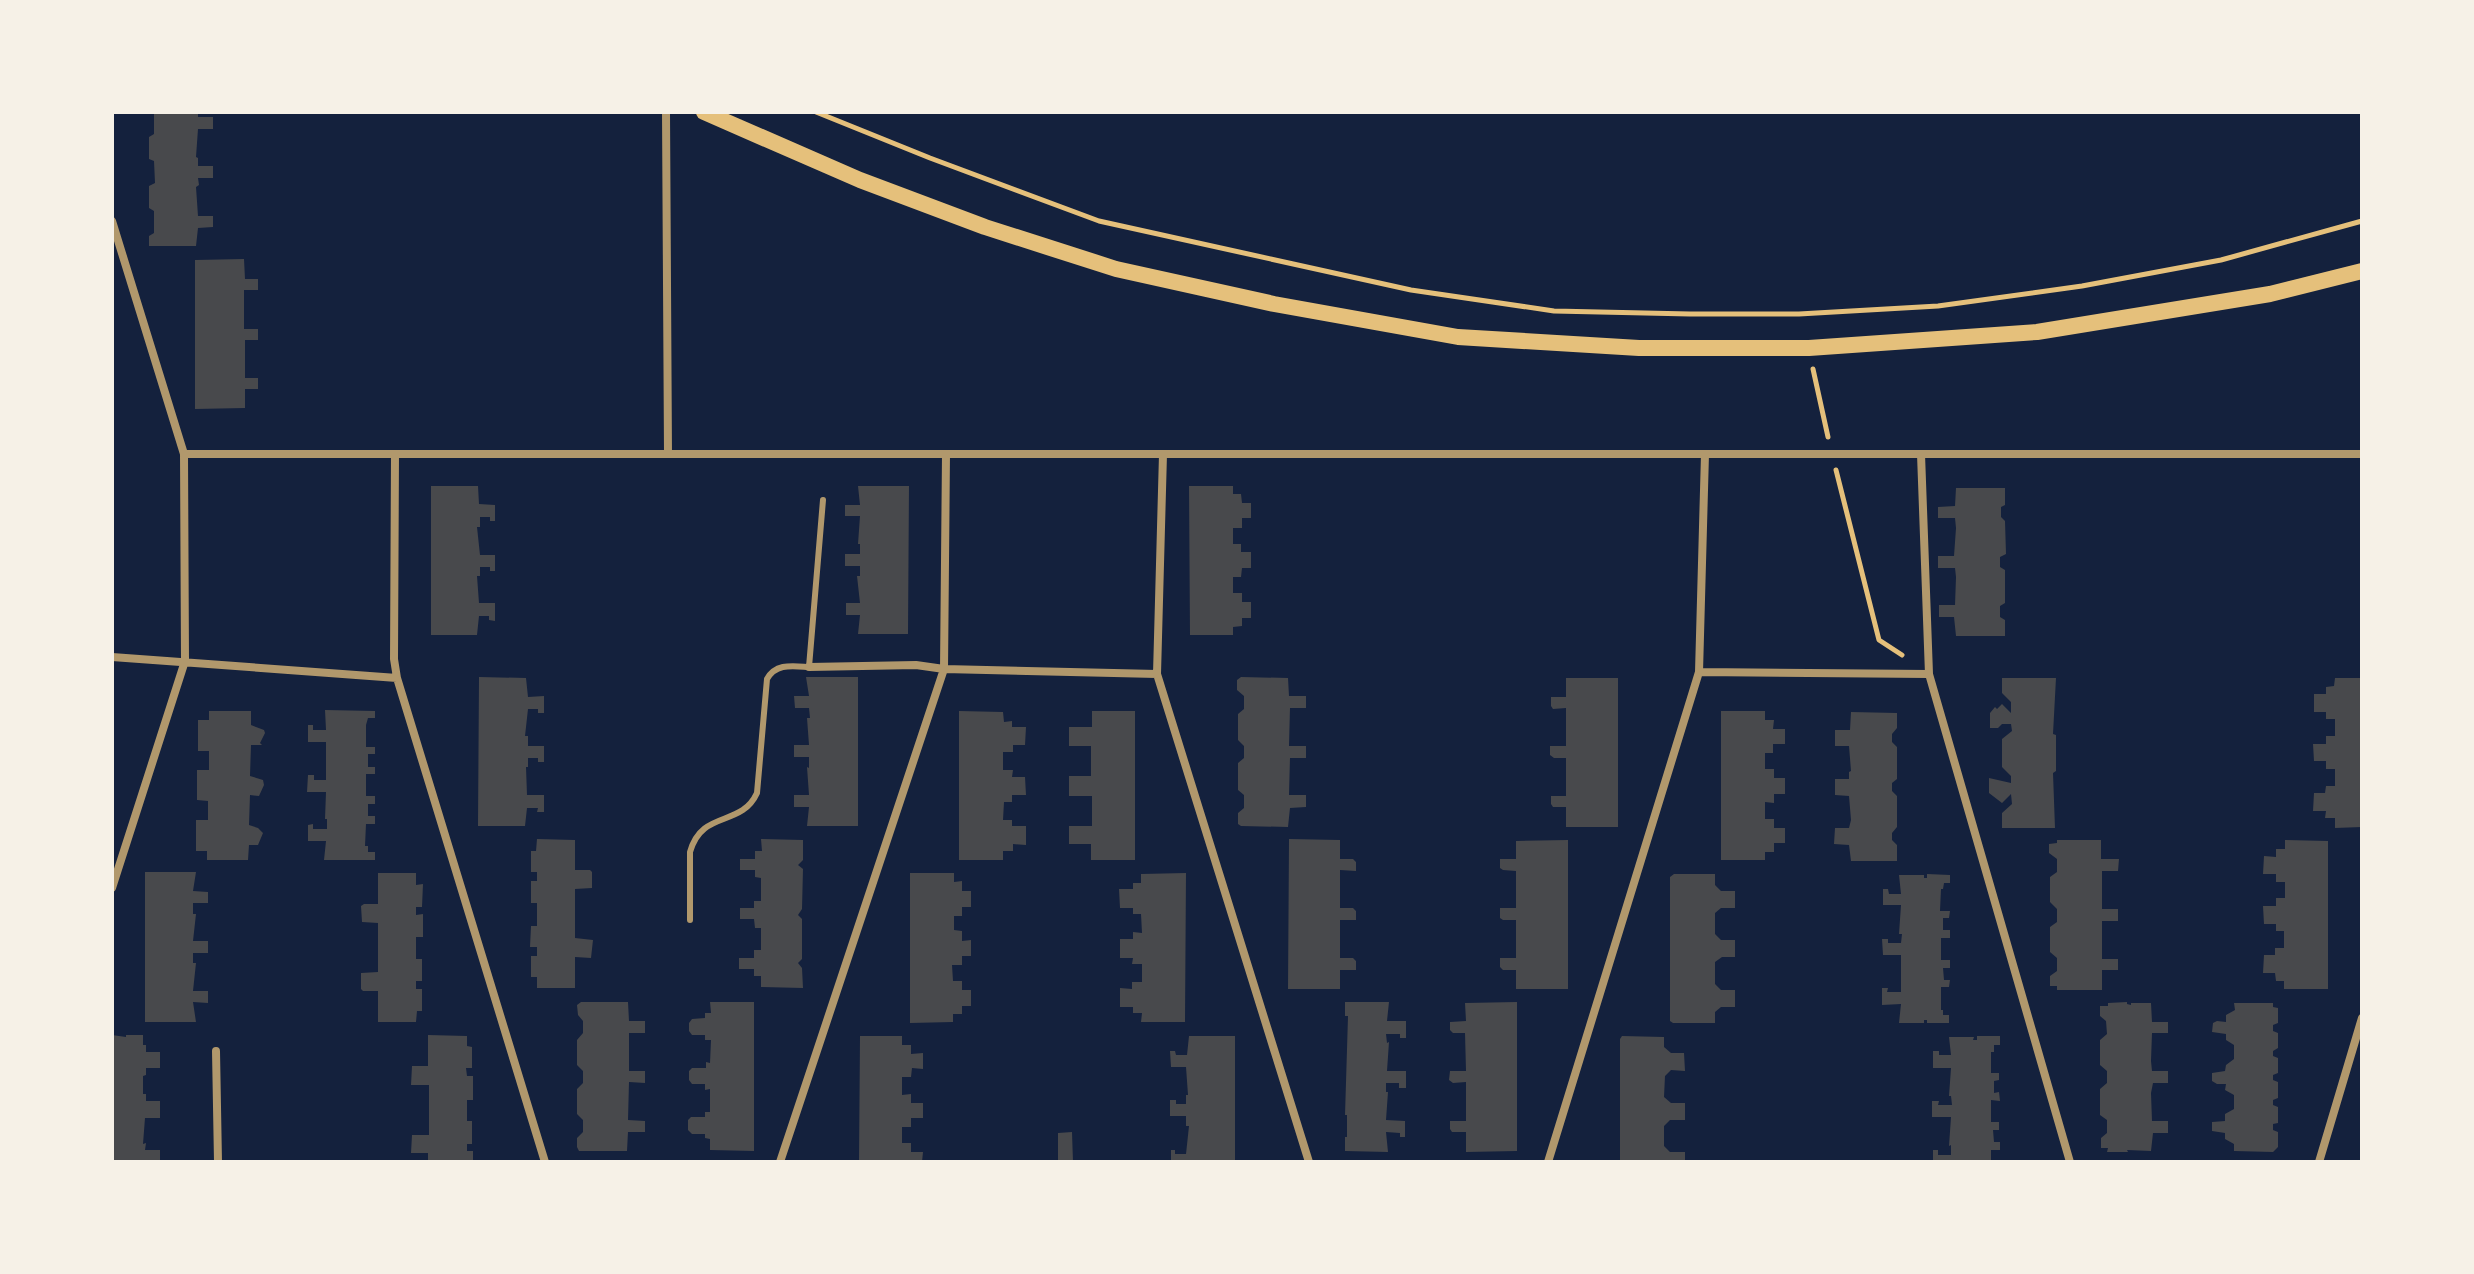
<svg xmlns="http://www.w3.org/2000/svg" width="2474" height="1274" font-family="'Source Sans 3',sans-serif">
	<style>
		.building { fill: #48494c }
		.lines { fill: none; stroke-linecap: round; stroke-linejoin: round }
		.path { stroke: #e5c07b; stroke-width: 5 }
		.service { stroke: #b1986c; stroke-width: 6 }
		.minor { stroke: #b1986c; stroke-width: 8 }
		.secondary { stroke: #e5c07b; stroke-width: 16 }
	</style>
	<rect width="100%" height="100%" fill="#14213d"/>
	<path class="building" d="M154,112H198V117H213V129H198L196,157L198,158V166H213V178H198L199,185L196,187L198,216H213V227L198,228L196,246H149V236L154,233V211L149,208V186L155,183L154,161L149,159V137L154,134Z
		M244,259L245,279H258V290H244V329H258V340H245V378H258V389H245V408L195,409V260Z
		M431,486H478L479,504L495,505V521H490V517H480V527H477L480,555H495V571H490V567H480V576H477L479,603H495V621L489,620V616H479L477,635H431Z
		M858,486H909L908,634H858L860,615H846V603H860L857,576H860V566H845V554H860V544H858L860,516H845V505H860Z
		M1189,486H1233V494H1241L1242,503H1251V518H1242V528H1233V544H1241V552H1251V568H1242L1241,577H1233V593H1242V602H1251V618H1242V626L1233,627V635H1190Z
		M1956,488H2005V505L2001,507V517L2005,521L2006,554L2000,557V567L2005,570V603L2000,606V617L2005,620V636H1956L1954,617H1939V605H1955L1956,577L1955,568H1938V556H1954L1956,528L1955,518H1938V507L1955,506Z
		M479,677L526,678L528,697L544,696V713H538V709H528L525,736H528V746H544V762H538V758H528V767H526L527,795H544V812H537L538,808H527L525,826H478Z
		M806,677H858V826H807L809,807H794V795H809L807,767L809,768V757H794V745H809L807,718H810L809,708H795L794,696H809Z
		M1241,677L1288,678L1289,696H1306V708H1290L1289,746H1306V758H1290L1289,795H1306V807L1290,808L1288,827L1241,826L1238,824V813L1244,808V795L1238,790V763L1244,758V746L1238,740V714L1244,709V696L1237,690V680Z
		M1566,678H1618V827H1566V807H1553L1551,804V796H1566V758H1554L1550,755V746H1566V708L1553,709L1551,706V697H1566Z
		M2002,678H2056L2053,734L2056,735V771L2053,773L2055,828H2002V813L2012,804L2011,794L2002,803L1989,793V778L2011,783V776L2002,767V739L2012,731L2011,724H2002L1998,728H1990V713L1995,707L1997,709L2002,704L2011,713V702L2002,693Z
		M2335,678H2362V827L2335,828V818H2325L2326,811H2313L2314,793H2325L2326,786H2335V769H2326V761H2314L2313,744H2326V736H2335V719H2326V712H2314V694H2326V687L2334,686Z
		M325,710L375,711V718H368L366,725V747H375V754H368V767H375V774H366V796H375V804H368V816H375V824H366L365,846H368V852H375V860H324L326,841H308V825L313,824V829H327V819H325L326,792H307L308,775H314V780H326V742H308V725H313V730H326Z
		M209,711H251V725L264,730L265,733L260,743L262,745H251L250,776L263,780L264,785L259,796L250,795L249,825L258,828L263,833L258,845H249L248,860H207V851H196V820H208V801L197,800V770H209V751H198V720H209Z
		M959,711L1003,712L1004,722L1012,721V727H1026L1025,745H1013V752H1003V770H1013L1012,777H1025L1026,795H1012V802H1004L1003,820H1012V826H1026V845L1013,844V851H1003V860H959Z
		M1092,711H1135V860H1091V844H1069V826H1092V796H1069V776H1091V746H1069V727H1092Z
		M1721,711H1765V720H1774L1773,729H1785V744H1773V753H1765V769H1774V778H1785V794H1774V803L1765,802V819H1774V828H1785V843H1774V852H1765V860H1721Z
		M1851,712L1897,713V728L1892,734V742L1897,747V779L1892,783V791L1897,796V827L1892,833V840L1897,845V861H1851L1849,845L1834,844L1835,828H1849L1851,820L1849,796L1835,795V779H1849V772L1851,771L1849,746H1835V730H1850Z
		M537,839L575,840V870H590L592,872V888L575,889V938L593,940L591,958L575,957V988H537V977H531V956H537V947H530L531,926H537V903H531V881H537V872H531V851H536Z
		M761,839L803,840V860L798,865L803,869L802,909L798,915L802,919V959L798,963L802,968L803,988L761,987V976H754V969H739V958H754V950H761V928H755L754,919H740V908H754V901H761V878L755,877V870H740V859H755V851H762Z
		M1289,839L1340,840V859H1353L1356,862V871L1340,870V908H1353L1356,911V920H1340V958H1353L1356,961V970H1340V989H1288Z
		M1568,840V989H1516V970H1503L1500,967V958H1516V920H1503L1500,918V908H1516V871L1503,870L1500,868V859H1516V841Z
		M2057,840H2101V859H2119L2118,871H2102V909H2118V921H2102V959H2118V970H2102V990H2057V986H2050V976L2057,971V958L2050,952V927L2057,922V909L2050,902V877L2057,872V859L2049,853V844L2057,843Z
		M2285,840L2328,841V989H2284V981H2276L2275,973H2263L2264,955H2275V948H2284V931H2276V924H2264L2263,906H2276V898H2285V882H2276V874H2263L2264,856L2276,857V849H2285Z
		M145,872H196L193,891L208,892V903H193V914H196L193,941H208V953H193V963H196L193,991H208V1003L193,1002L196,1022H145Z
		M378,873H416V885L423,884L422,907H416V915L423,914V937H416V959H422V981H416V989H422V1011H417L416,1022H378V991H363L361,989V973L378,972V923L362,922L361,906L364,904H378Z
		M910,873H954V882L962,881V891H971V907H962V916H954V930L962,931V941L971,940V956H962V965H952L953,981H962V990H971V1006H962V1014H953V1022L910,1023Z
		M1186,873L1185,1022H1141L1142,1013H1133V1007H1120V988L1132,989V982H1142V964H1132L1133,958H1120V939H1133V932L1142,933L1141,914H1133V908H1120L1119,889H1133V883H1141V874Z
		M1674,874H1715V885L1721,891H1735V908H1721L1715,913V934L1721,940H1735V957H1722L1715,962V984L1721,990H1735V1007H1721L1715,1012V1023H1673L1670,1021V877Z
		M1927,874L1950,875V883H1944L1943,889H1941L1940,911H1950L1949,918H1943V930H1950V938H1941V960H1950V968H1943L1944,980H1950L1949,987H1941V1010H1943V1015H1949V1023H1927V1020H1924V1023H1899L1901,1004L1882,1005V988H1888L1887,992H1901V955H1883L1882,939H1888V943H1901L1902,934H1899L1901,905H1883V889H1888L1889,894H1901L1899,875H1924V878H1927Z
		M581,1002H628L629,1021H645V1033H629V1071H645V1083L629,1082L628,1120L645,1121V1132H628L627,1151H579L577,1147V1138L583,1132V1120L577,1114V1089L583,1083V1071L577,1065V1040L583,1033V1021L578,1015L577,1005Z
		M710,1002H754V1151L710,1150V1139L705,1138V1134H692L688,1130V1120L691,1117H705V1112H710V1089L705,1090V1084H692L689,1080V1071L692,1068H706V1062L710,1063L711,1040H705V1035H692L689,1031V1023L692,1019L705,1018V1013H711Z
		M1345,1002H1389L1387,1021H1406V1038H1400V1034H1386L1387,1043L1389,1042L1387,1071H1406V1088H1399V1083H1386V1092H1388L1386,1120L1405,1121V1137H1400V1133L1386,1132L1388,1152L1345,1151V1137H1347V1115H1345L1348,1016H1345Z
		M1517,1002V1151L1466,1152V1132H1452L1450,1129V1121H1466V1082L1453,1083L1449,1080L1450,1071H1466L1465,1033H1453L1450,1030V1022L1466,1021L1465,1003Z
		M2127,1002V1004L2131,1005V1003H2151L2152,1022H2168V1033H2152L2151,1061L2152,1071H2168V1083H2153L2151,1093L2152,1121H2168V1133H2153L2151,1151L2127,1150L2128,1152H2107L2108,1148H2101V1138L2107,1133V1120L2100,1115V1089L2107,1083V1071L2100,1065V1040L2107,1034L2106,1021L2100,1016V1006H2108V1003Z
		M2234,1003H2273V1007L2278,1008V1023L2273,1025V1031L2278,1033V1048L2273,1051V1056L2278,1058V1073L2273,1075V1080L2278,1082V1098L2273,1100V1105L2278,1107V1123L2273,1124V1130L2278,1132V1147L2273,1152L2234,1151V1144L2225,1139V1133L2212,1131V1122L2225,1121V1114L2234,1109V1095L2225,1090L2226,1084H2217L2212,1081V1073L2225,1071L2226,1065L2234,1059V1045L2226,1040V1034L2212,1032L2213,1023L2217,1021L2226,1022V1015L2235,1010Z
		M112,1035L126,1037V1035H143V1045H146V1052H160V1068H146V1075L143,1076V1094H146V1101H160V1118H145L143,1144L146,1143L145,1150H160V1162H112Z
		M428,1035L467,1036V1046L472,1047V1068H466L467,1076H473V1100H467V1121H472V1144H467V1151H473V1162H428V1153H411L412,1135H429V1085H411L412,1066H428Z
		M860,1036H902V1045H911V1054L923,1053V1069L912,1068L911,1077H902V1095L911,1094V1103H923V1118H911V1127H902V1143H911V1152H923L922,1162H859Z
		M1189,1036H1235V1162H1171V1150H1175V1154H1186L1189,1126H1186V1116H1170V1100H1176V1104H1186V1095H1188L1186,1067H1171L1170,1051H1175L1176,1055H1187Z
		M1622,1036L1664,1037V1047L1671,1053H1684L1685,1071L1671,1070L1665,1076L1664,1097L1671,1103H1685V1120H1670L1664,1126V1146L1670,1152H1685V1162H1620V1039Z
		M1977,1036H2000V1045H1994V1052H1991V1073H1999V1080L1994,1081V1093L1999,1092L2000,1101L1991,1100V1122H1999V1130H1993L1994,1142H2000V1150H1991V1162H1933V1150H1938V1155H1951V1145L1949,1146L1951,1117H1932V1101H1939L1938,1105H1952L1951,1096H1949L1951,1068H1933V1051H1939V1055H1951L1949,1037H1974L1973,1040H1977Z
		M1072,1132L1073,1162H1058V1133Z"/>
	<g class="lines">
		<path class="path" d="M816,112L930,158L1099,221L1411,290L1554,311L1690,314H1799L1938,306L2082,286L2221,260L2362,221
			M1813,369L1828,437
			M1836,470L1879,640L1902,655"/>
		<path class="service" d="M690,920V852C702,809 741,828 757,793L767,679C776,663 792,666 809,667L823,500"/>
		<path class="minor" d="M666,112L668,454
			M112,221L184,454L185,661L112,888
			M184,454H2362
			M395,454L394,659L397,678L545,1162
			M1163,454L1157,674L1309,1162
			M1921,454L1929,674L2070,1162
			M112,657L397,678
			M809,667L916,665L944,669L1157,674
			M1699,672L1929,674
			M216,1051L218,1162
			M780,1162L944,669L946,454
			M1548,1162L1699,672L1705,454
			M2319,1162L2362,1018"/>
		<path class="secondary" d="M704,112L860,180L985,227L1116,269L1274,304L1458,337L1639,348H1809L2037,332L2270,294L2362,271"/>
	</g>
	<rect width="2474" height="1274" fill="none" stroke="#f6f1e7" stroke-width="228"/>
</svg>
